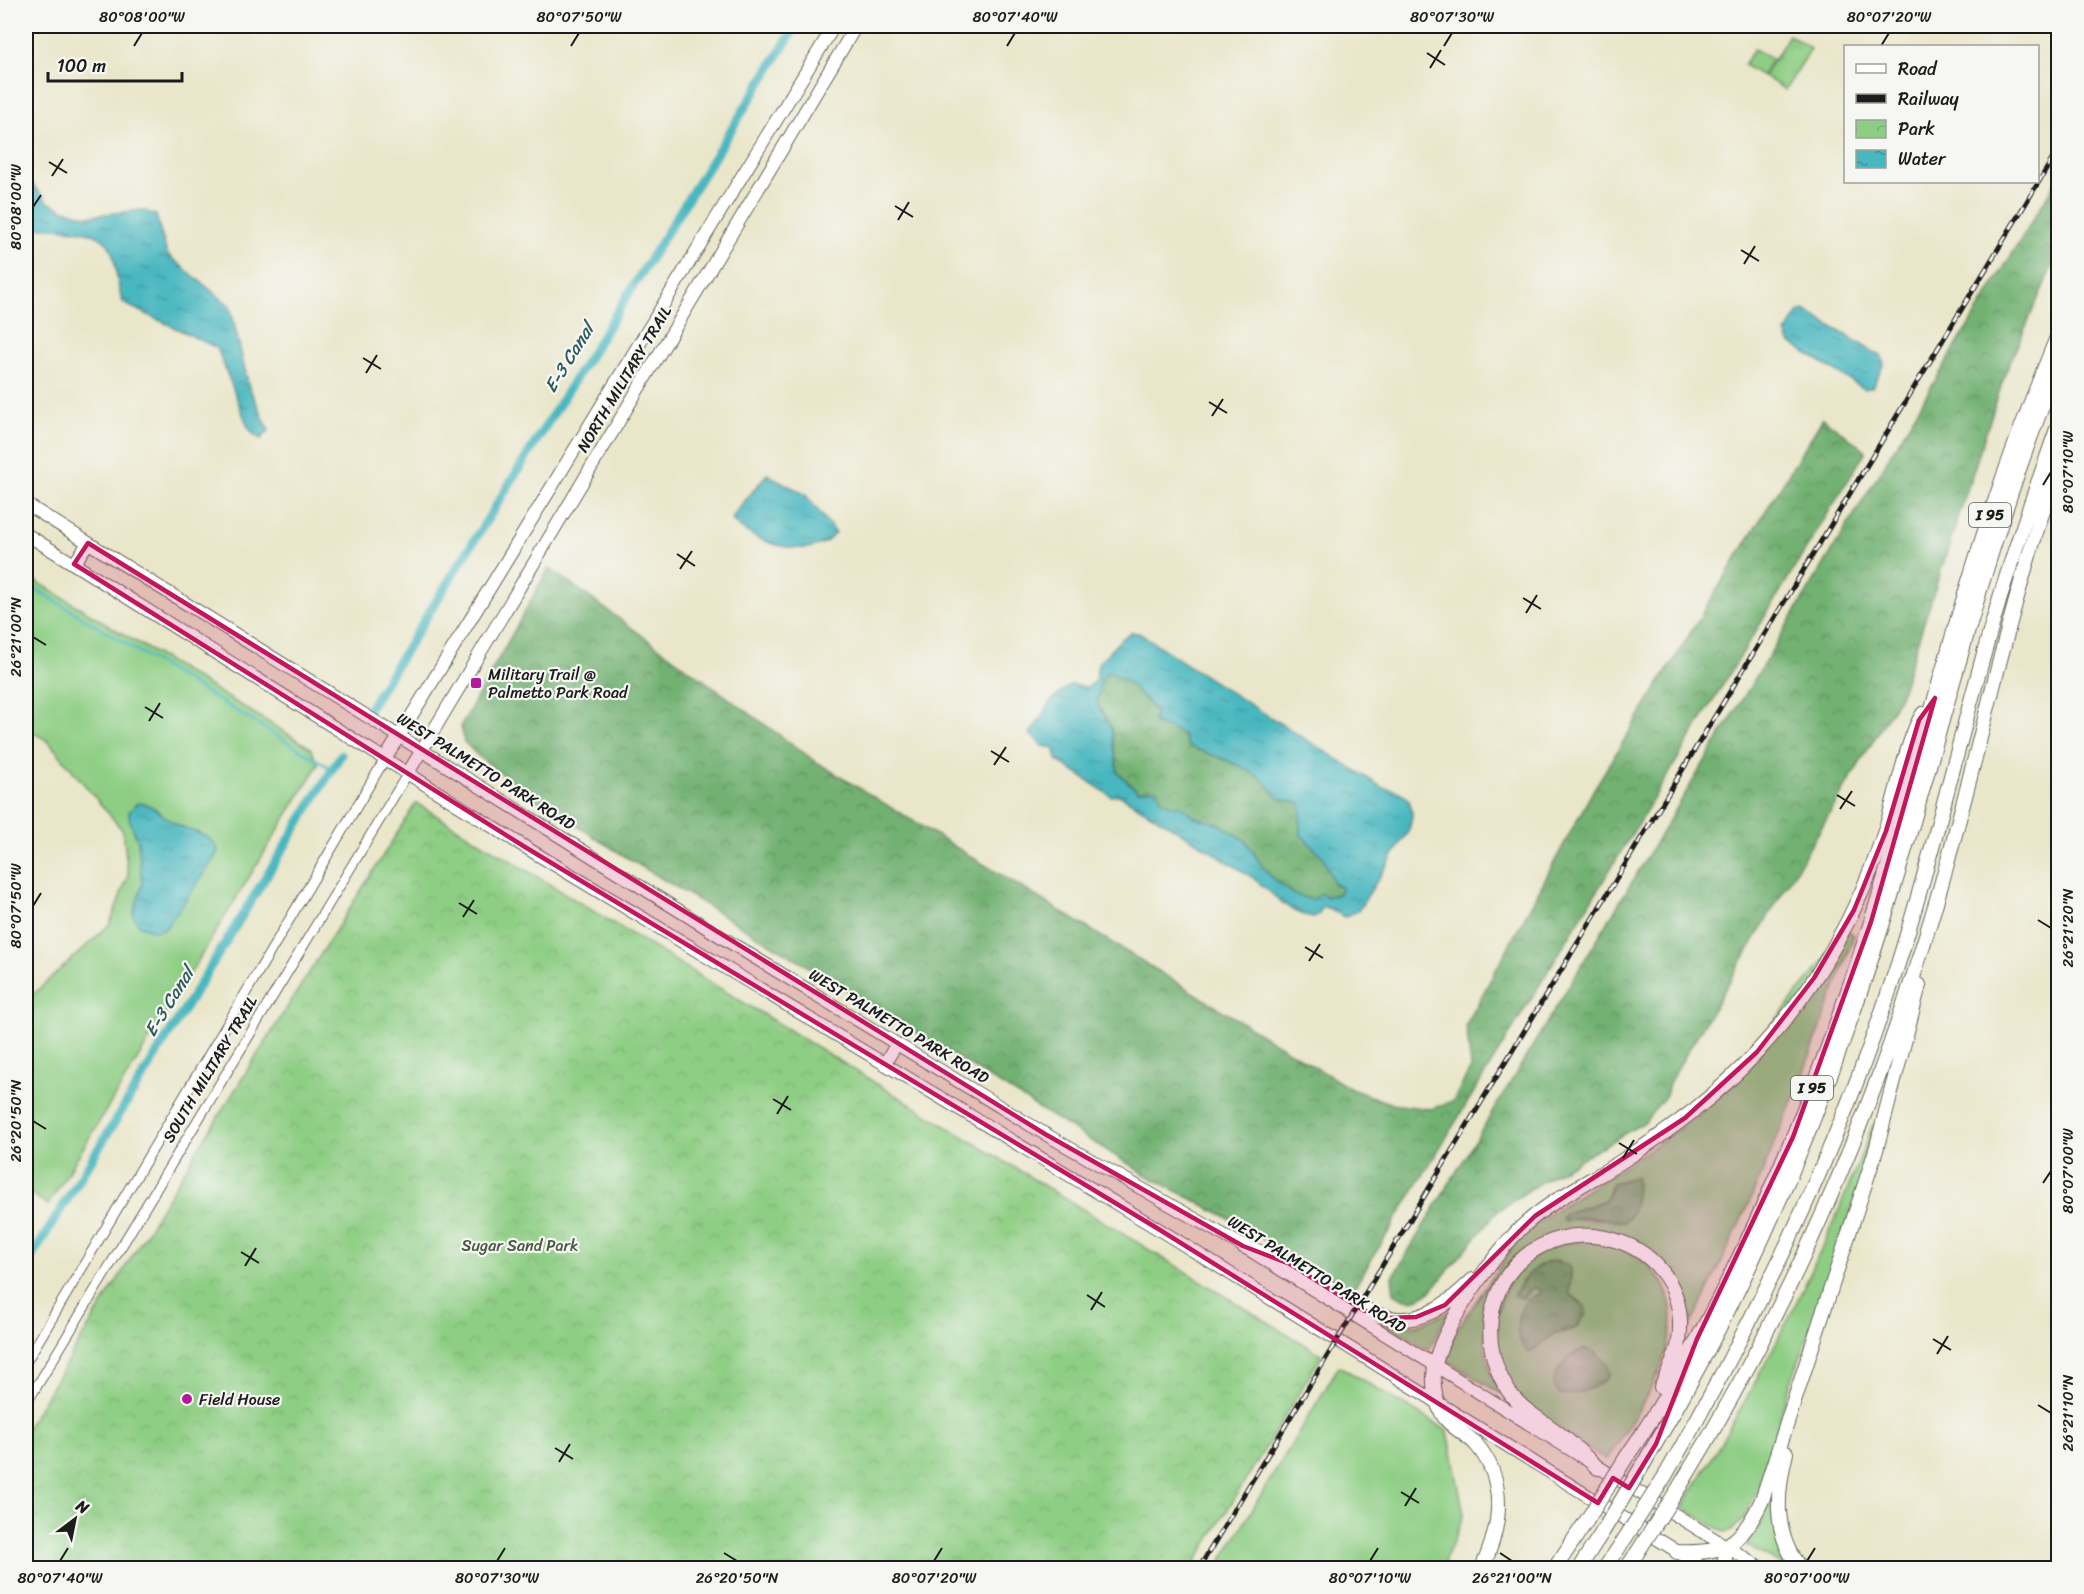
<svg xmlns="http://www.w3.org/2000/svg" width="2084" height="1594" font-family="Sriracha,sans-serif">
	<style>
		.green { fill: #8ece84; stroke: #557550; stroke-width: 1.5; fill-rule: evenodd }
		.forest { fill: url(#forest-crowns); stroke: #476647; stroke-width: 1.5 }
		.park { fill: url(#park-crowns); stroke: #557550; stroke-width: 1.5 }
		.water { fill: url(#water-ripples); stroke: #326a6e; stroke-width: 1.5; fill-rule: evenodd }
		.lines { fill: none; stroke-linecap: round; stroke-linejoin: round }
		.stream { stroke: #48b7c0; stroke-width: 3 }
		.canal { stroke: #48b7c0; stroke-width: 9 }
		.minor-casing { stroke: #646359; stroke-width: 11 }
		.major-casing { stroke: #646359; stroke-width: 14 }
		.highway-casing { stroke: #646359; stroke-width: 16 }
		.minor { stroke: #fff; stroke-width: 9 }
		.major { stroke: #fff; stroke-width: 12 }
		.highway { stroke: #fff; stroke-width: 14 }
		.rail-casing { stroke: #1c1c1c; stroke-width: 5 }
		.rail { stroke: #f6f6f2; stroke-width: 3; stroke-dasharray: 9; stroke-linecap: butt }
		.highway-bridge-casing { stroke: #646359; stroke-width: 16; stroke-linecap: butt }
		.highway-bridge { stroke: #fff; stroke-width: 14 }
		.marked { fill: #c2185b; fill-opacity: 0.2; stroke: #c2185b; stroke-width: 4.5; stroke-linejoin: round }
		.ticks { fill: none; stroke: #1c1c1c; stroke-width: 2 }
		.poi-dot { fill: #b5179e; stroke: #f6f6f2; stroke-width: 2 }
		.labels { text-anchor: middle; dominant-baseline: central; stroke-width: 4.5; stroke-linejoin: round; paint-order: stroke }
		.shield { fill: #f6f6f2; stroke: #5d5d5c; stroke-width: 1.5 }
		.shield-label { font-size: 15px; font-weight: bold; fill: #1c1c1c }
		.street-label { font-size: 16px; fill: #1c1c1c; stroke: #f6f6f2 }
		.poi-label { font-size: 16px; fill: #1c1c1c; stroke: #f6f6f2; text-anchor: start }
		.park-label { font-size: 16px; fill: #445a40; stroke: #f6f6f2 }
		.water-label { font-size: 18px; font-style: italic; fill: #2e5a5e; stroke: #f6f6f2 }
		.neatline { fill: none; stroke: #1c1c1c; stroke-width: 2 }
		.ticks-label { font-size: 15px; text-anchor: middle; fill: #1c1c1c }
	</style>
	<defs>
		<pattern id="forest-crowns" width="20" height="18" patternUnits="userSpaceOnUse" patternTransform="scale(1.5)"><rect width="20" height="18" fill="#72b172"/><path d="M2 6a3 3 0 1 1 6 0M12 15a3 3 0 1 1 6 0" fill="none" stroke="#5d8f5d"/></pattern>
		<pattern id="park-crowns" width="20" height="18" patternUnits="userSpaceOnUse" patternTransform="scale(1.5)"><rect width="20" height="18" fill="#8ece84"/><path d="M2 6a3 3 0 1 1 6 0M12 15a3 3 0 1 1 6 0" fill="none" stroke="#7ab071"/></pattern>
		<pattern id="water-ripples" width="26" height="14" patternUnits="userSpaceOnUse" patternTransform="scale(1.5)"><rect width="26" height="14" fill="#48b7c0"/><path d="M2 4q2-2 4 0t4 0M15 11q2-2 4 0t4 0" fill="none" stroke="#3b949b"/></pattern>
	</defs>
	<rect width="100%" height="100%" fill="#f6f6f2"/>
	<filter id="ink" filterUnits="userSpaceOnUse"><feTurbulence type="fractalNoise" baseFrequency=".0167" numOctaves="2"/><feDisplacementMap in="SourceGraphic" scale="12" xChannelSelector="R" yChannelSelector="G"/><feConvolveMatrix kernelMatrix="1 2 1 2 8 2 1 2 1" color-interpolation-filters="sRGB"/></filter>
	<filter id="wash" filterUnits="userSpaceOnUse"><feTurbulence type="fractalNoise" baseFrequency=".008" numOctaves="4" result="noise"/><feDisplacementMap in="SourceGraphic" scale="24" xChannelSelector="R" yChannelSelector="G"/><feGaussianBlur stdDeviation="1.35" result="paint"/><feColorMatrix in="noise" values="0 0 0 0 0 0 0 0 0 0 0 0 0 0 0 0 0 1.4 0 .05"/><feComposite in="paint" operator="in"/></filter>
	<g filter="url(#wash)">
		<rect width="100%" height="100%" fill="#eae6ca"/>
		<path class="green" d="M1754,49L1772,59L1762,76L1744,65Z
			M26,575L311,748L318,765L48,1205L26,1190V1001L110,924L128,875L123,831L48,741L26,728Z
			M1848,931L1854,935C1807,1072 1753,1203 1687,1332C1688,1279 1634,1223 1579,1230C1560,1232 1537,1248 1519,1256L1484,1340L1491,1373L1500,1393L1447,1361L1454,1334L1519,1238L1551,1212L1611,1175L1700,1114ZM1637,1184L1628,1219H1571L1563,1216L1606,1200L1611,1186Z
			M1873,1125L1879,1128L1836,1259L1790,1385L1757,1491L1746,1515L1733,1530L1724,1532L1682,1507C1758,1387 1823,1258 1873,1125Z
			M1591,1240C1603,1244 1620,1246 1631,1253C1719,1306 1643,1401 1607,1460C1579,1442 1542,1425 1521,1399C1481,1350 1489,1275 1550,1247C1562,1242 1579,1242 1591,1240ZM1558,1261L1568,1265L1571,1273L1569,1293L1582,1303L1579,1325L1571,1331L1555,1333L1536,1346L1528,1300L1543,1291L1532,1287L1523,1298L1521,1282L1540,1265ZM1576,1352L1606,1379L1598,1385L1561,1368Z
			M1449,1312L1429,1350L1386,1325H1417Z
			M1339,1366L1448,1431L1464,1515L1442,1568H1217Z
			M1772,1498L1778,1540L1792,1568H1787L1746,1545L1757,1530Z"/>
		<path class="forest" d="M2058,178V253L2005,374L1900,696L1670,1081L1666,1095L1645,1122L1541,1182L1498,1211L1430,1292C1416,1301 1408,1303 1394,1293L1392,1278Z
			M1823,418L1866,451L1351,1293L1232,1220L1148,1176L864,1000L629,859L536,800L477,755L464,742L461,726L549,568L818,763L1351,1089L1392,1104L1431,1109L1453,1101L1471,1068L1466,1025L1594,789Z
			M1108,671L1127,681L1156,712L1153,722L1183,734L1188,746C1217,758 1262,767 1277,797L1301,804L1300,834L1323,857L1334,884L1342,888L1338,894L1312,900L1293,894L1267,873L1245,840L1221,825L1195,817L1178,804L1175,808L1138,791L1118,773L1111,728L1097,704L1101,680Z
			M1635,1177C1639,1190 1634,1213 1625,1222C1606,1221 1584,1211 1565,1222L1562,1219L1566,1213L1606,1200L1613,1183Z
			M1546,1262L1558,1261L1568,1265L1571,1273L1569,1293L1585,1307L1586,1314L1575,1328L1555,1333L1530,1352C1514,1343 1514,1313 1527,1301C1532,1297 1538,1296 1542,1291L1532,1287L1523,1298L1513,1295L1529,1274Z
			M1584,1349C1597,1351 1608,1361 1609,1375C1600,1387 1575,1397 1560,1394L1553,1384C1556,1369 1570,1354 1584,1349Z"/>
		<path class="park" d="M1789,35L1811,49L1785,90L1764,76Z
			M416,803L1322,1355L1192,1568H26V1429L194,1155Z"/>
		<path class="water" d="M26,177L48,202L62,209L87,216L142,210L156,215L167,254L230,306L249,387L269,430L261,439L254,435L248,427L217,348L123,303C117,287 117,268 112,252C103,224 50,229 26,227Z
			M1804,310L1882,357L1884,364L1872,387L1864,389L1790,343L1786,332L1799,312Z
			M767,474L805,494L835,532C816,564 752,543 732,520L735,513Z
			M1133,632L1142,634C1221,689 1303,736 1383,788C1411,790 1417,809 1408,832L1358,911L1344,917L1328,908H1321L1320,913L1314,917C1287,914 1272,891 1250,876C1212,851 1172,827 1133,803L1119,795L1111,796L1058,761L1054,748L1043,746L1030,734L1053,699L1070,685L1088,687L1096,680L1098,663C1111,652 1117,639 1133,632ZM1108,671L1127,681L1156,711L1153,722L1183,734L1188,746C1217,758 1262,767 1276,797L1301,804L1300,834L1323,857L1334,884L1342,888L1338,894L1326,897L1322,893L1312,900L1293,894L1267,873L1245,840L1221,825L1195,817L1178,804L1175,807L1162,801L1157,789L1138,791L1118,773L1111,728L1097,704L1101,680Z
			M137,803C154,803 161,815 174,823C190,833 210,831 218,850L215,858L165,929L155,931L140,926L133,915L142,885L138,842L129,818V812Z"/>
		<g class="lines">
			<path class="stream" d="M26,583L332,769"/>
			<path class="canal" d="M370,707L796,26
				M26,1266L341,755"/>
		</g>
	</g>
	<g filter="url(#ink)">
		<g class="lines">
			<defs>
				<path id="minor" d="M26,1362L385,759
					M26,1404L408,773"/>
				<path id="major" d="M26,504L752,956L1045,1134L1243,1246L1761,1568
					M26,534L525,847L1160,1230L1704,1568
					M74,564L88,543
					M385,759L834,26
					M408,773L856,26
					M884,1064L897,1044"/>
				<path id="highway" d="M1243,1246C1259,1252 1276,1257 1291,1265C1364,1303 1396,1357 1473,1280
					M1629,1453C1663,1405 1690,1354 1717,1302C1780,1180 1829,1052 1871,922C1909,803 1937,681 1975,562C1999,485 2027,410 2058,335
					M1786,1453C1776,1493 1773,1534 1800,1568
					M1644,1463C1745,1296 1822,1115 1881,929C1940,741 1983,548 2058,366
					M1598,1468C1583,1455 1569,1440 1553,1429C1535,1416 1518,1407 1506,1387C1491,1362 1486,1332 1494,1304C1528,1193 1695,1226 1679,1341C1677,1357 1668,1372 1661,1387
					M1665,1476C1758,1316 1838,1150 1895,973C1934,853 1961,729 1997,608C2015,546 2037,486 2058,426
					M1680,1486C1789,1308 1873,1115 1932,916C1977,767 2005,614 2058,467
					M1677,1552C1725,1554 1741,1545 1762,1500L1876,1150L1919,985
					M1482,1568C1501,1527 1508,1480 1475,1443C1466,1434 1449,1426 1443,1415C1430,1392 1432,1366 1442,1343C1457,1308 1494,1255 1521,1228C1549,1201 1587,1183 1619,1163C1670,1131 1717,1096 1757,1052C1815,990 1859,912 1885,831C1895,802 1908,735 1923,714
					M1555,1568L1587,1520
					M1579,1568L1603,1531
					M1605,1568L1622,1543
					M1627,1568L1637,1553
					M1724,1568L1726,1548"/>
			</defs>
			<use href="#minor" class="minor-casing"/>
			<use href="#major" class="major-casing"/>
			<use href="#highway" class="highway-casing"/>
			<use href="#minor" class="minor"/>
			<use href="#major" class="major"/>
			<use href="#highway" class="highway"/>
			<defs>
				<path id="rail" d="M1199,1568L2058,150"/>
			</defs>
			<use href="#rail" class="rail-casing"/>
			<use href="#rail" class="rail"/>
			<defs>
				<path id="highway-bridge" d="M1587,1520L1629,1453
					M1603,1531L1644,1463
					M1622,1543L1665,1476
					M1637,1553L1680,1486"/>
			</defs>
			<use href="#highway-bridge" class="highway-bridge-casing"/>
			<use href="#highway-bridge" class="highway-bridge"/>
		</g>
	</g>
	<path class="marked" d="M88,543L1045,1134L1243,1246L1290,1264L1363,1310L1387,1318L1416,1317L1445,1305L1535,1216L1685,1118L1757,1052L1814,978L1854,910L1886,831L1919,720L1935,698L1871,922L1793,1137L1697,1339L1656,1444L1629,1488L1613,1478L1598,1503L1160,1230L525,847L74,564Z"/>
	<path class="ticks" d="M134,46L142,33M571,46L579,33M1007,46L1015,33M1444,46L1452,33M1881,46L1889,33M1427,53L1445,65M1430,68L1441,50M49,162L67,173M52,176L63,159M895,206L913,217M33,207L41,195M898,220L909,202M1741,250L1759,261M1744,264L1755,246M363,358L381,369M366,373L377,355M1209,402L1227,413M1212,416L1223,399M2043,485L2051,472M677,554L695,566M680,569L692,551M1523,598L1541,609M1526,613L1537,595M33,637L46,645M145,707L163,718M149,721L160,703M991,751L1009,762M994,765L1006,747M1837,795L1855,806M1840,809L1852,791M459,903L477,914M33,906L41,893M463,917L474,900M2038,920L2051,928M1305,947L1323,958M1309,961L1320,944M773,1099L791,1110M777,1114L788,1096M33,1121L46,1129M1619,1143L1637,1154M1623,1158L1634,1140M2043,1183L2051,1171M241,1252L259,1263M245,1266L256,1248M1087,1295L1105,1307M1091,1310L1102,1292M1933,1339L1951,1350M1937,1354L1948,1336M2038,1405L2051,1413M555,1448L573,1459M559,1462L570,1444M1401,1492L1419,1503M1405,1506L1416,1488M724,1553L737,1561M1500,1553L1512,1561M60,1561L68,1548M497,1561L505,1548M934,1561L942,1548M1370,1561L1378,1548M1807,1561L1815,1548"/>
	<g class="poi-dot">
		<rect x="470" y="677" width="12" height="12" rx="3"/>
		<circle cx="187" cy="1399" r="6"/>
	</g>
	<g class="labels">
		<g class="shield">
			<rect x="1969" y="503" width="42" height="24" rx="4.5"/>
			<rect x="1791" y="1076" width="42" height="24" rx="4.5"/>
		</g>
		<g class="shield-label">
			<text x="1990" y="515">I 95</text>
			<text x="1812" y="1088">I 95</text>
		</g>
		<g class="street-label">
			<text transform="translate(624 379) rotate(-59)">NORTH MILITARY TRAIL</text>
			<text transform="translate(486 771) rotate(32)">WEST PALMETTO PARK ROAD</text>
			<text transform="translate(899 1026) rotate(31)">WEST PALMETTO PARK ROAD</text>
			<text transform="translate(210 1069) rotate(-59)">SOUTH MILITARY TRAIL</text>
			<text transform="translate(1317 1274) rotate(32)">WEST PALMETTO PARK ROAD</text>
		</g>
		<g class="poi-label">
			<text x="488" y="674">Military Trail @<tspan x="488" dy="18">Palmetto Park Road</tspan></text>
			<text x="199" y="1399">Field House</text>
		</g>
		<g class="park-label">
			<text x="520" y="1245">Sugar Sand Park</text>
		</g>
		<g class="water-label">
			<text transform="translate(569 358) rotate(-58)">E-3 Canal</text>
			<text transform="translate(169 1002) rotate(-58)">E-3 Canal</text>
		</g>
	</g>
	<rect width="2084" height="1594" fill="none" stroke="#f6f6f2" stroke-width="66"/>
	<rect x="1844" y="45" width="195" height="138" fill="#f6f6f2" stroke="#9f9f9c" stroke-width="1.5"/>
	<rect x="1856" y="64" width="30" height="9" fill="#ffffff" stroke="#9f9f9c" stroke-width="1.5"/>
	<text x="1898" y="75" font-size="18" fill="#1c1c1c">Road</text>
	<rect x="1856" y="94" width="30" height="9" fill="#1c1c1c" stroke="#9f9f9c" stroke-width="1.5"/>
	<text x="1898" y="105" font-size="18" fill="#1c1c1c">Railway</text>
	<rect x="1856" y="120" width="30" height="18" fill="url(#park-crowns)" stroke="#9f9f9c" stroke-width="1.5"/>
	<text x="1898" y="135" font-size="18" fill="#1c1c1c">Park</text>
	<rect x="1856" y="150" width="30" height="18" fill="url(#water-ripples)" stroke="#9f9f9c" stroke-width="1.5"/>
	<text x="1898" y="165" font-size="18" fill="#1c1c1c">Water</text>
	<g transform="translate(75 1519) rotate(32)" stroke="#f6f6f2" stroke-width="4.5" paint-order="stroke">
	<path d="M0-4.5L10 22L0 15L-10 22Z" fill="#1c1c1c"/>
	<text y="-9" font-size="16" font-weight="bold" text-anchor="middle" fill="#1c1c1c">N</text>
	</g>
	<path d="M48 72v9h134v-9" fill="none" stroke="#1c1c1c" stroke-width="3"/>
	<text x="57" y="72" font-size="18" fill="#1c1c1c" stroke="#f6f6f2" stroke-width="4.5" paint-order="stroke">100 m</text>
	<rect x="33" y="33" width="2018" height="1528" class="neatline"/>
	<g class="ticks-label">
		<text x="142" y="22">80°08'00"W</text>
		<text x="579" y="22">80°07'50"W</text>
		<text x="1015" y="22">80°07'40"W</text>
		<text x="1452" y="22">80°07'30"W</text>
		<text x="1889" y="22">80°07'20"W</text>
		<text transform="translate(16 207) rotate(-90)" y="5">80°08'00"W</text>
		<text transform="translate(2068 472) rotate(-90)" y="5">80°07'10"W</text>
		<text transform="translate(16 637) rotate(-90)" y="5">26°21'00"N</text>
		<text transform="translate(16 906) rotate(-90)" y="5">80°07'50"W</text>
		<text transform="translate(2068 928) rotate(-90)" y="5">26°21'20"N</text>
		<text transform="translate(16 1121) rotate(-90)" y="5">26°20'50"N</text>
		<text transform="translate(2068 1171) rotate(-90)" y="5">80°07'00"W</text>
		<text transform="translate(2068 1413) rotate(-90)" y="5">26°21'10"N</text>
		<text x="60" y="1583">80°07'40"W</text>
		<text x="497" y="1583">80°07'30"W</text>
		<text x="737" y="1583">26°20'50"N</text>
		<text x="934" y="1583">80°07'20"W</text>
		<text x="1370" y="1583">80°07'10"W</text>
		<text x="1512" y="1583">26°21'00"N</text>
		<text x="1807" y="1583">80°07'00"W</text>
	</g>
</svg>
